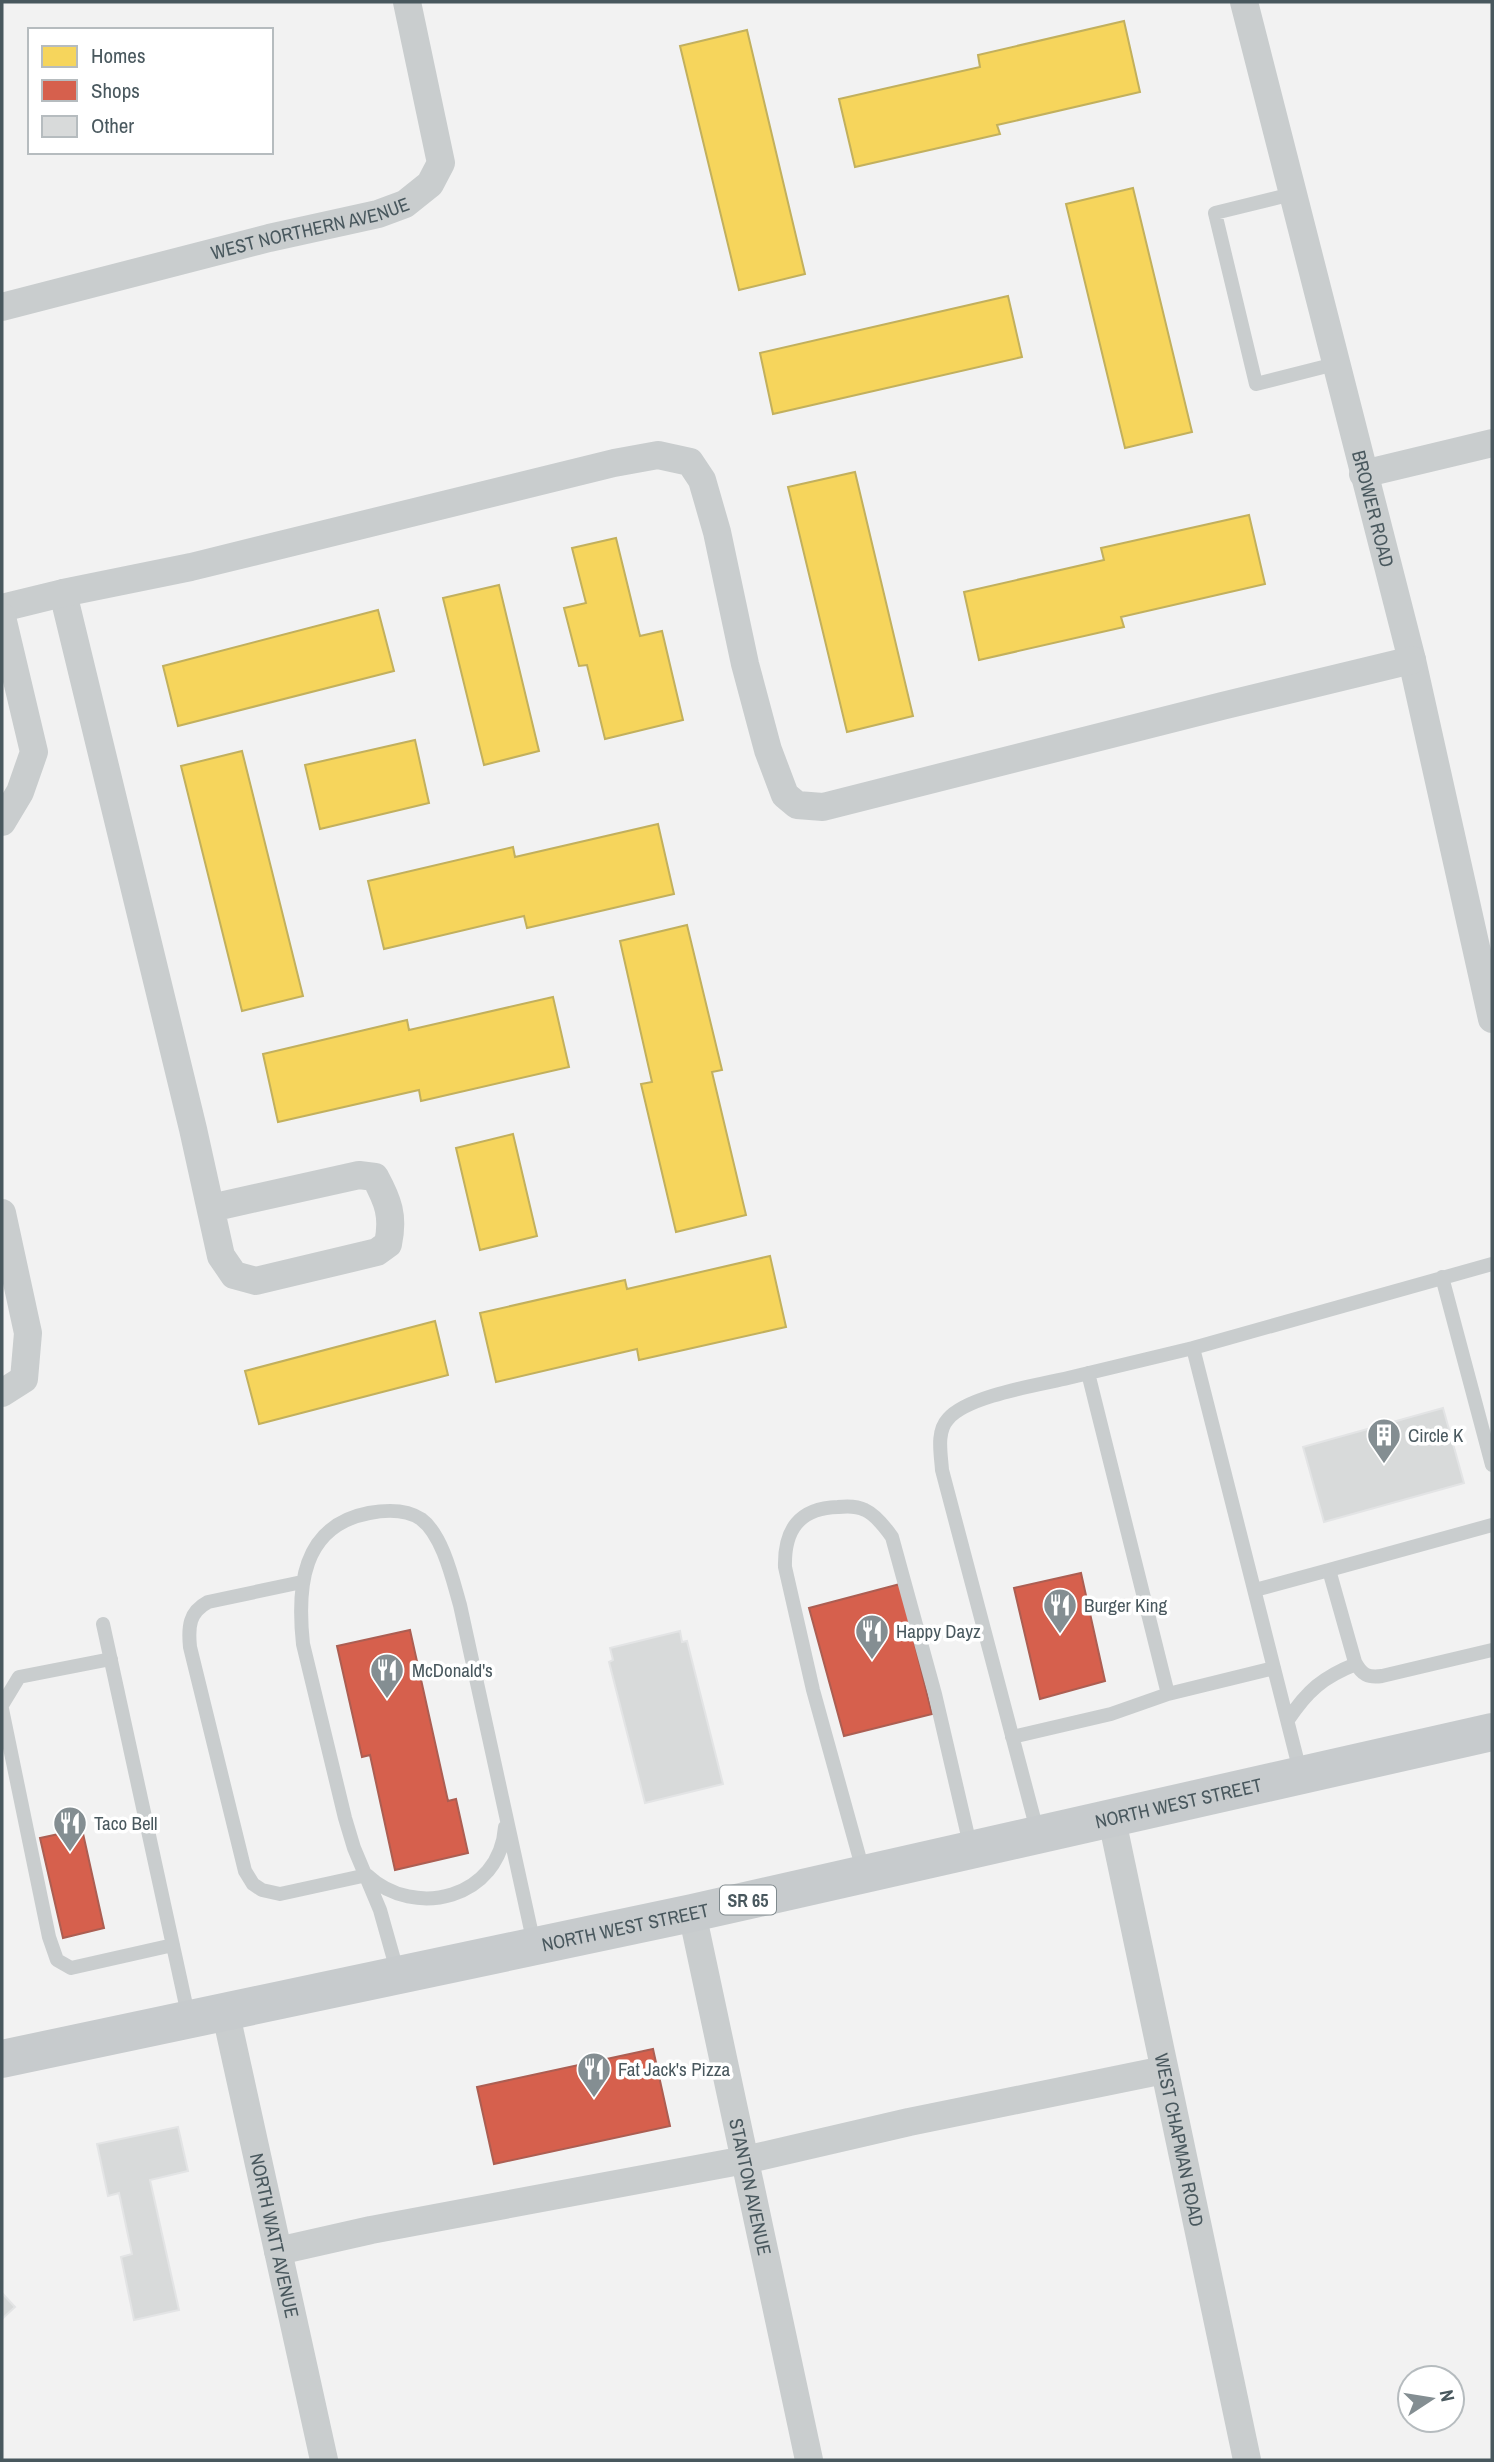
<svg xmlns="http://www.w3.org/2000/svg" width="1494" height="2462" viewBox="0 0 1494 2462" font-family="'Archivo Narrow',sans-serif">
  <rect width="100%" height="100%" fill="#f2f2f2"/>
  <path fill="#f6d55c" stroke="#c2b05d" stroke-width="2" d="M1124 21 1140 92 997 125 1000 134 855 167 839 99 980 67 978 55Z
    M747 30 805 274 739 290 680 46Z
    M1133 188 1192 432 1125 448 1066 204Z
    M1008 296 1022 357 773 414 760 353Z
    M855 472 913 716 847 732 788 487Z
    M1249 515 1265 584 1121 617 1124 627 979 660 964 592 1104 560 1101 548Z
    M616 538 640 636 662 631 683 720 605 739 587 665 579 666 564 608 586 603 572 548Z
    M499 585 539 751 484 765 443 598Z
    M378 610 394 671 178 726 163 666Z
    M415 740 429 803 320 829 305 765Z
    M242 751 303 996 242 1011 181 766Z
    M658 824 674 894 527 928 524 916 384 949 368 881 513 847 515 857Z
    M687 925 722 1070 712 1072 746 1215 676 1232 641 1084 652 1082 620 941Z
    M553 997 569 1067 421 1101 419 1090 278 1122 263 1054 407 1020 409 1030Z
    M513 1134 537 1236 480 1250 456 1148Z
    M770 1256 786 1327 639 1360 637 1349 496 1382 480 1313 625 1280 627 1289Z
    M435 1321 448 1375 259 1424 245 1371Z"/>
  <path fill="#d6604d" stroke="#ac5e52" stroke-width="2" d="M1081 1573 1105 1681 1040 1699 1014 1588Z
    M900 1584 932 1714 844 1736 809 1608Z
    M410 1630 448 1801 456 1799 468 1853 395 1870 370 1755 362 1757 337 1646Z
    M82 1829 104 1928 63 1938 40 1838Z
    M653 2049 670 2126 494 2164 477 2087Z"/>
  <path fill="#d8dada" stroke="#e3e4e5" stroke-width="2" d="M1443 1408 1464 1483 1324 1522 1303 1447Z
    M680 1631 682 1642 687 1641 723 1784 645 1803 609 1662 613 1660 610 1648Z
    M178 2127 188 2171 150 2180 179 2310 134 2320 121 2257 132 2254 119 2193 108 2196 97 2144Z
    M2 2293 15 2307 2 2319Z"/>
  <g fill="none" stroke-linecap="round" stroke-linejoin="round">
    <path stroke="#c9cdce" stroke-width="14" d="M1292 194 1215 213 1256 384 1335 364
      M1442 1277 1492 1465
      M1088 1373 1168 1694 1274 1668
      M1329 1570 1492 1525
      M302 1582 208 1602C189 1612 188 1627 190 1647L245 1871 253 1884 262 1890 280 1894 367 1875C415 1920 500 1898 505 1827
      M1255 1590 1329 1570 1355 1662C1362 1675 1368 1678 1382 1676L1492 1650
      M103 1624 189 2019
      M2 1705 19 1677 111 1659
      M2 1709 49 1937 57 1960 71 1968 173 1945
      M1288 1720C1307 1691 1323 1677 1356 1664
      M1012 1737 1111 1714 1168 1694
      M1301 1775 1193 1348 1492 1264
      M1038 1834 942 1470C941 1454 936 1432 948 1419 967 1396 1038 1385 1068 1378 1110 1368 1152 1358 1193 1348
      M864 1874 813 1690 785 1567C784 1530 799 1508 838 1507 846 1506 857 1506 865 1510 876 1515 885 1527 892 1537L935 1694 971 1849
      M398 1974 380 1910 354 1848 345 1818 303 1644C297 1588 301 1526 369 1513 385 1510 406 1509 421 1519 443 1535 453 1581 460 1605L534 1944"/>
    <g stroke="#c9cdce" stroke-width="28">
      <path id="s1" d="M1244 2 1412 660 1492 1019"/>
      <path id="s2" d="M2 307 269 238 378 214 405 204 430 184 441 163 407 2"/>
      <path d="M1363 474 1492 443"/>
      <path d="M63 593 193 1129 221 1256 234 1275 256 1281 377 1252 388 1244C394 1216 388 1201 375 1177L359 1175 211 1208"/>
      <path d="M2 608 63 593 191 567 614 463 658 455 690 462 702 480 717 532 745 664 768 750 785 795 797 805 823 807 1222 706 1412 660"/>
      <path d="M2 617 34 752 20 792 2 822"/>
      <path d="M2 1213 28 1333 24 1379 2 1393"/>
      <path id="s3" d="M1112 1820 1247 2460"/>
      <path id="s4" d="M692 1913 809 2460"/>
      <path id="s5" d="M225 2010 324 2460"/>
      <path d="M278 2251 371 2230 745 2160 909 2122 1164 2070"/>
    </g>
    <path stroke="#c7cbcd" stroke-width="38" id="s6" d="M2 2059 692 1913 1492 1732"/>
  </g>
  <defs>
    <g id="building-pin" transform="scale(1.75)"><path d="M0 17L-7.5 6A9.5 9.5 0 1 1 7.5 6Z" fill="#848e92" stroke="#fff"/><path d="M-4-6H4V6H1V3H-1V6H-4ZM-2.5-4.3h1.7v1.8h-1.7ZM.8-4.3h1.7v1.8H.8ZM-2.5-1h1.7V.8h-1.7ZM.8-1h1.7V.8H.8Z" fill="#fff"/></g>
    <g id="restaurant-pin" transform="scale(1.75)"><path d="M0 17L-7.5 6A9.5 9.5 0 1 1 7.5 6Z" fill="#848e92" stroke="#fff"/><path d="M-5-6h1v4h1v-4h1v4h1v-4h1v5L-1.5 .5V6h-2V.5L-5-1ZM5-6V6H3V1.5H1.5Q1.5-4 5-6Z" fill="#fff"/></g>
  </defs>
  <g fill-rule="evenodd">
    <use href="#building-pin" x="1384" y="1435"/>
    <use href="#restaurant-pin" x="1060" y="1605"/>
    <use href="#restaurant-pin" x="872" y="1631"/>
    <use href="#restaurant-pin" x="387" y="1670"/>
    <use href="#restaurant-pin" x="70" y="1823"/>
    <use href="#restaurant-pin" x="594" y="2069"/>
  </g>
  <g text-anchor="middle" dominant-baseline="central" stroke-width="7" stroke-linejoin="round" paint-order="stroke">
    <rect fill="#fff" stroke="#808a8e" stroke-width="2" x="720" y="1885.5" width="56" height="29" rx="5"/>
    <g font-size="18" font-weight="bold" fill="#49585e">
      <text x="748" y="1900">SR 65</text>
    </g>
    <g font-size="19" fill="#49585e" stroke="#fff">
      <text stroke="none"><textPath href="#s2" startOffset="318">WEST NORTHERN AVENUE</textPath></text>
      <text stroke="none"><textPath href="#s1" startOffset="523">BROWER ROAD</textPath></text>
      <text stroke="none"><textPath href="#s6" startOffset="1204">NORTH WEST STREET</textPath></text>
      <text stroke="none"><textPath href="#s6" startOffset="637">NORTH WEST STREET</textPath></text>
      <text stroke="none"><textPath href="#s3" startOffset="327">WEST CHAPMAN ROAD</textPath></text>
      <text stroke="none"><textPath href="#s4" startOffset="280">STANTON AVENUE</textPath></text>
      <text stroke="none"><textPath href="#s5" startOffset="231">NORTH WATT AVENUE</textPath></text>
    </g>
    <g font-size="19" fill="#49585e" stroke="#fff" text-anchor="start">
      <text x="1408" y="1435">Circle K</text>
      <text x="1084" y="1605">Burger King</text>
      <text x="896" y="1631">Happy Dayz</text>
      <text x="412" y="1670">McDonald's</text>
      <text x="94" y="1823">Taco Bell</text>
      <text x="618" y="2069">Fat Jack's Pizza</text>
    </g>
  </g>
  <rect width="1494" height="2462" fill="none" stroke="#49585e" stroke-width="7"/>
  <rect x="28" y="28" width="245" height="126" fill="#ffffff" stroke="#b6bcbf" stroke-width="2"/>
  <rect x="42" y="46" width="35" height="21" fill="#f6d55c" stroke="#b6bcbf" stroke-width="2"/>
  <text x="91" y="63" font-size="21" fill="#49585e">Homes</text>
  <rect x="42" y="80" width="35" height="21" fill="#d6604d" stroke="#b6bcbf" stroke-width="2"/>
  <text x="91" y="98" font-size="21" fill="#49585e">Shops</text>
  <rect x="42" y="116" width="35" height="21" fill="#d8dada" stroke="#b6bcbf" stroke-width="2"/>
  <text x="91" y="133" font-size="21" fill="#49585e">Other</text>
  <g transform="translate(1431 2399) rotate(78)"><circle r="33" fill="#ffffff" stroke="#b6bcbf" stroke-width="2"/>
  <path d="M0-5L12 26L0 18L-12 26Z" fill="#848e92"/>
  <text y="-10" font-size="19" font-weight="bold" text-anchor="middle" fill="#49585e">N</text>
  </g>
</svg>
